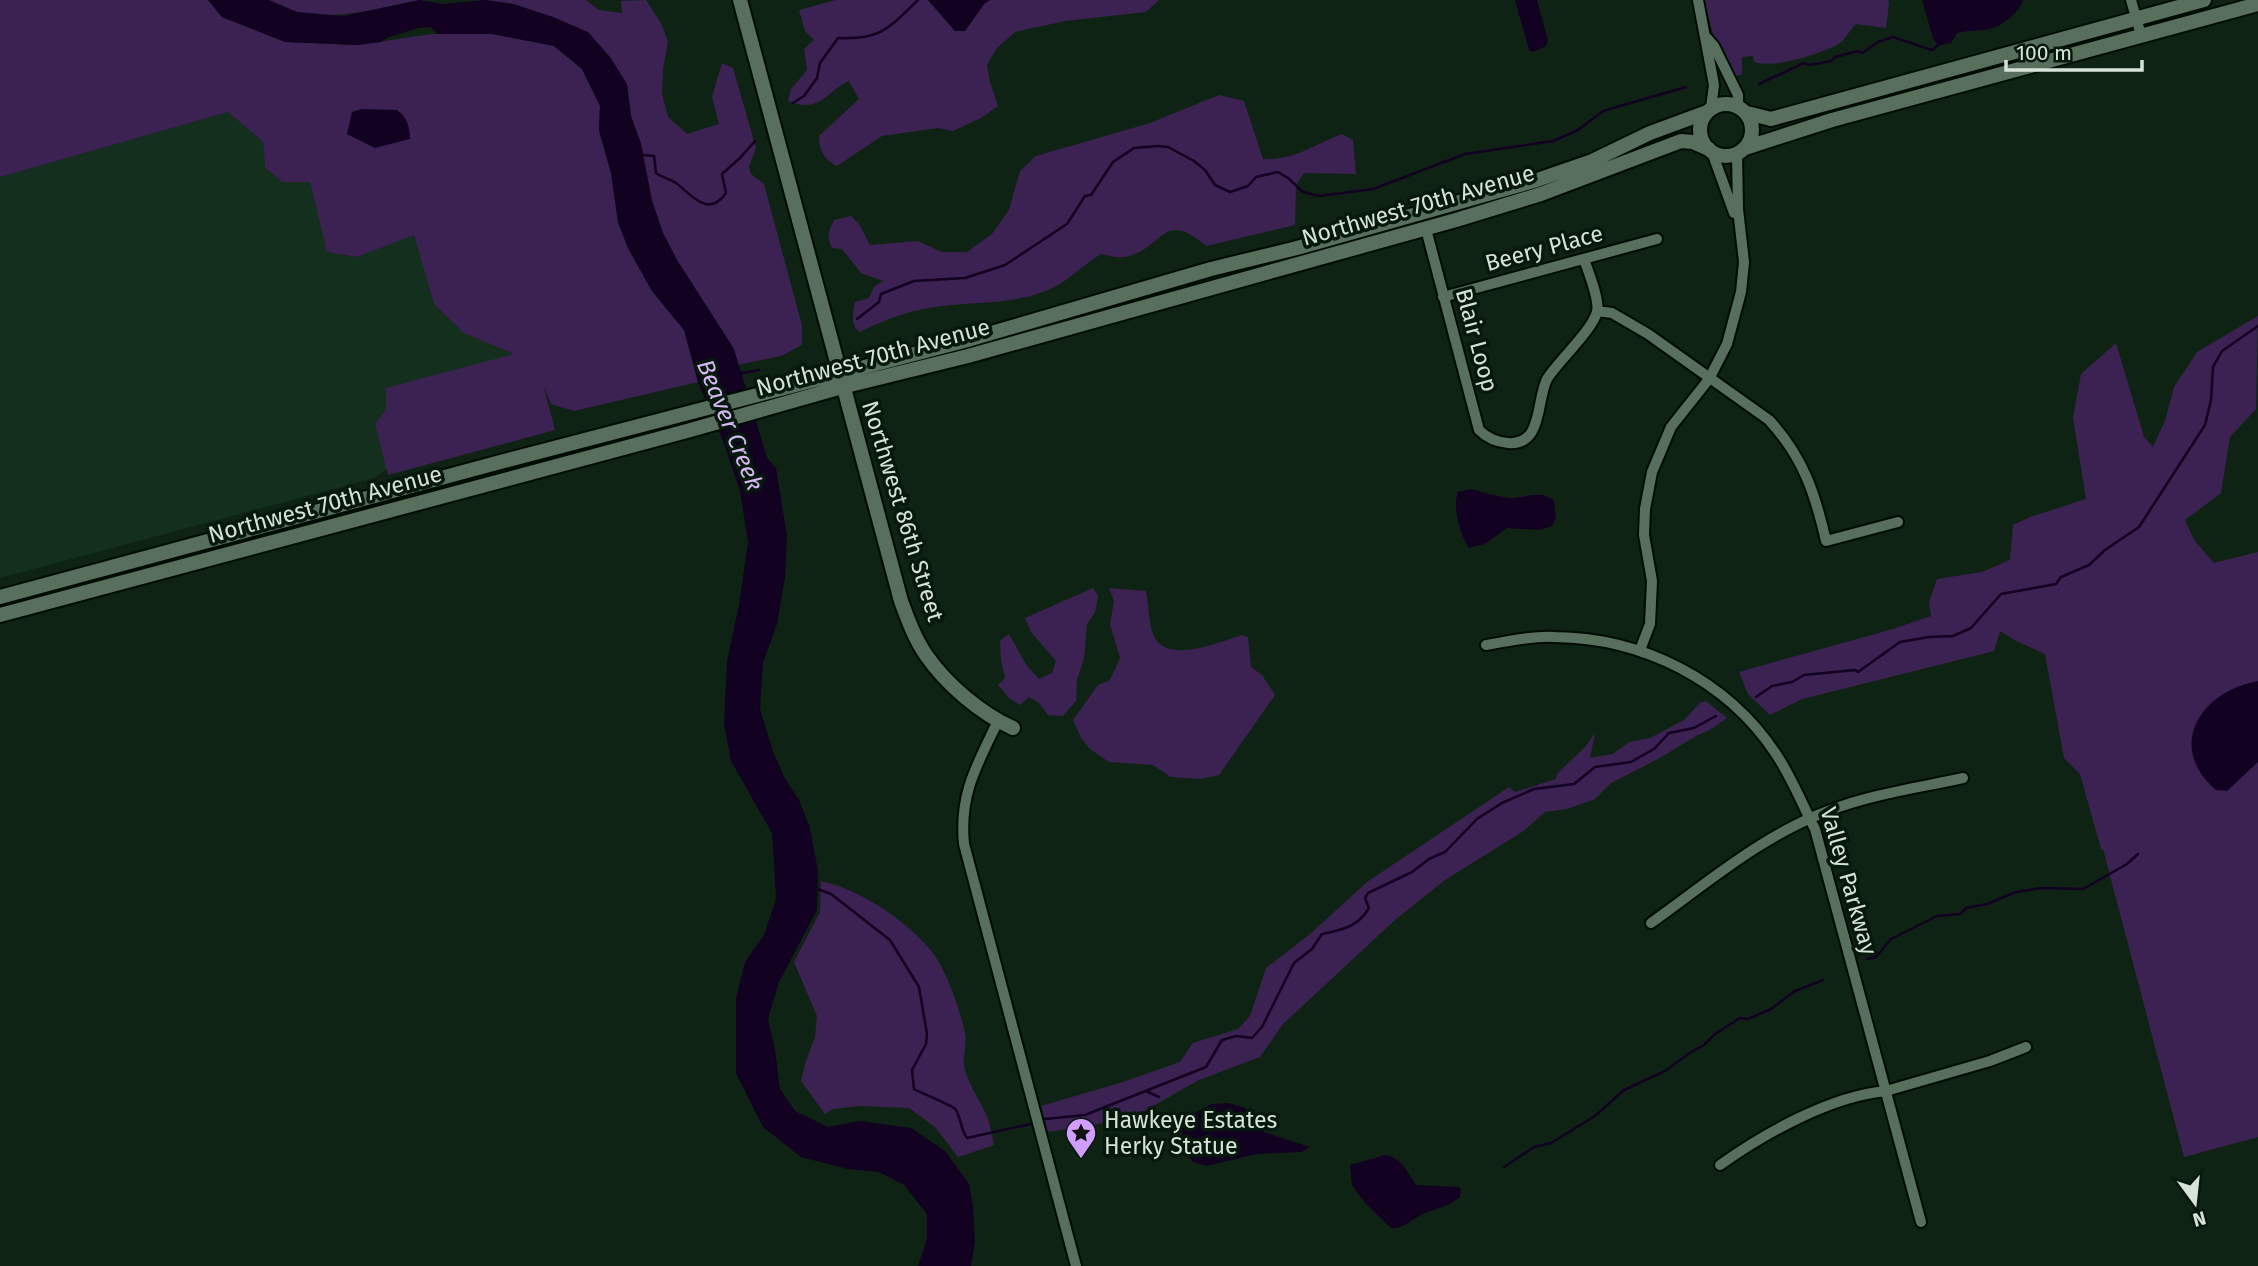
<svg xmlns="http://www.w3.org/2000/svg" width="2258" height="1266" viewBox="0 0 2258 1266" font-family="'Fira Sans',sans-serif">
  <rect width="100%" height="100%" fill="#0f2315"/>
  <path fill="#142f1e" d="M228 112 263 142 265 167 282 182H310L328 252 357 257 414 234 434 304 464 333 516 355 386 409 375 424 387 469 374 478 0 578V177Z"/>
  <path fill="#3c2252" d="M0 0H208L222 17 286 42 357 45 432 34H492L554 46 582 69 600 106 599 131 611 173 618 222 628 248 652 291 684 330 698 382 574 411 551 404 543 384 555 430 388 475 375 424 386 409V388L514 354 464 333 434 304 414 235 357 257 327 252 310 182H282L265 167 263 142 228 112 0 177Z
    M269 0H420C371 9 315 29 269 0Z
    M485 0H586L599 10 622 13 621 1 646 0 661 23 668 42 663 69 662 94 668 117 687 134 719 124 712 97 722 63 733 68 756 148 749 167 751 174 764 184 802 326V345L781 356 737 365 734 349 677 260 663 233 652 201 641 144 631 116 627 84 553 17 513 4Z
    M836 0H928L955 31 970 24 984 4 990 0H1159L1146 12 1065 21 1015 32 996 49 987 65 990 82 998 106 981 118 953 131 938 128 882 136 837 166C824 160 819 150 819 136L859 99 849 81C826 91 821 114 788 101L791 89 807 70 804 49 814 40 805 31 799 10Z
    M1704 0H1888L1889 4 1886 28 1856 24C1850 30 1844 41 1837 45 1819 54 1773 69 1754 62L1753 56 1742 57V74L1734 77 1715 41Z
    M1219 95 1244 101 1263 159C1294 161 1315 144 1342 134L1353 140 1356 174 1304 173 1296 185 1295 225 1206 246C1163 209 1164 247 1129 256 1119 259 1110 256 1101 254 1081 266 1066 284 1043 292 1011 304 975 302 942 306 914 309 885 319 860 332 850 326 853 312 855 302L869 298 874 287 883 281 861 273 842 249 832 248C826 236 829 231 834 220L851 216 859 224 870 245 918 241 942 252H967L992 234 1009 210 1020 171 1036 156 1150 123Z
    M2258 316 2256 409 2230 437 2221 493 2185 520 2194 540 2214 563 2258 552V1137L2184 1157 2103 849H2101L2080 774 2064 758 2045 654 2016 641 2000 631 1994 651 1802 699 1770 715 1748 694 1739 672 1893 629 1931 616 1929 602 1937 579 1982 572 2010 560 2013 525 2030 517 2086 499 2073 418 2081 374 2116 343 2144 437 2153 447 2165 421 2174 387 2197 352Z
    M1093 588 1098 596 1095 612 1087 624 1084 658 1077 680 1076 701 1063 716 1048 715 1039 703 1029 697 1020 705 1009 698 998 685 1005 678 1001 661 1000 641 1009 634 1027 666 1039 679 1052 673 1056 661 1031 632 1025 618Z
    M1109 588 1146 591C1149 605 1148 621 1153 634 1165 666 1219 642 1242 635L1248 637 1251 667 1262 675 1275 695 1219 775 1201 779 1171 777 1153 765 1109 762 1090 749 1081 738 1073 720 1098 685 1110 680 1120 658 1110 624 1114 601Z
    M1706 701 1727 718 1708 731 1698 735 1658 759 1611 783 1595 799 1567 809 1545 812 1522 832 1445 880 1395 920 1283 1024 1260 1057 1199 1080 1144 1111 1099 1124 1048 1132 1041 1106 1123 1082 1180 1062 1193 1043 1238 1029 1250 1016 1266 968 1310 934 1367 882 1509 787 1515 792 1556 779 1557 774 1585 747 1595 733 1590 758 1613 754 1629 742 1650 738 1684 720 1700 703Z
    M821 881C863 891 906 920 933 953 947 972 960 1010 965 1033 968 1045 961 1057 965 1070 969 1085 979 1099 986 1114 990 1123 992 1135 994 1145L958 1157 935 1127 909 1108 860 1106 833 1109 825 1114 801 1081 806 1061 815 1037 817 1016 794 962 820 912Z"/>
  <path fill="#130122" d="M208 0H269L297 12 343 16 420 0 442 4 485 0 513 4 553 17 588 32 610 57 627 84 631 116 641 144 652 201 663 233 677 260 734 349 767 458 776 468 787 536 785 577 777 624 763 663 760 709 773 751 784 777 799 800 810 828 818 871 817 910 779 982 768 1019 775 1050 780 1089 795 1111 828 1127 859 1121 911 1128 945 1151 969 1184 973 1207 975 1242 971 1266H918L927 1238V1214L904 1185 879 1172 848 1169 801 1157 763 1127 736 1073V998L745 962 764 935 776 899 772 833 731 761 724 724 727 661 739 605 748 542 740 491 722 438 698 382 684 330 652 291 628 248 618 222 611 173 599 130 600 106 582 69 554 46 492 34H437L431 27 418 28 387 38 381 42 357 45 285 42 222 17Z
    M928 0H990L984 4 965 31H955Z
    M1515 0H1537L1548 40 1546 46 1533 52 1529 50Z
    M1922 0H2023C2019 12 2003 26 1990 29 1980 31 1969 30 1957 33L1951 43 1938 46 1933 38Z
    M362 109 397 110C407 117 410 127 410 139L375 148 347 134 352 112Z
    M1471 489C1483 492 1498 497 1511 498 1526 498 1541 489 1554 501L1556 518 1552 526 1539 530 1507 528 1485 544 1469 548C1460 535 1452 507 1458 492Z
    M2258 681V762L2227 791 2216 790C2165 746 2201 691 2258 681Z
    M1228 1103 1245 1108 1264 1132 1310 1147 1302 1152 1256 1154 1206 1166 1193 1162C1183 1149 1179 1136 1184 1119L1211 1104Z
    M1385 1155C1403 1158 1407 1172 1416 1185L1458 1187 1461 1189 1460 1197C1449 1207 1436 1208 1423 1214 1411 1219 1405 1229 1391 1228L1365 1203 1352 1185 1350 1165Z"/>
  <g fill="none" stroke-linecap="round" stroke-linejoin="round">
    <path stroke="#130122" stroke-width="2.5" d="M1759 84 1804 63 1809 65 1831 61 1835 57 1858 51 1862 53 1878 42 1893 37 1932 50 1938 45
      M793 103 804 96 817 78 820 63 838 38C881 40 889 28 918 0
      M643 155 654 156 656 173C663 178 670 179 676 183 691 194 708 219 726 193L722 174 740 158 755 141
      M857 319 879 302 881 294 914 281 965 278 1005 265 1067 224 1085 196 1091 195 1113 162 1134 148 1158 146 1168 147 1194 161 1205 170 1215 185 1230 192 1248 186 1256 177 1278 172 1288 178 1303 192 1319 196 1373 189 1465 154 1553 141 1578 130 1603 111 1686 87
      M738 371 743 373 759 370
      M1756 697 1772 686 1792 682 1804 675 1855 670 1858 672 1900 642 1929 637 1953 636 1971 628 2001 594 2056 584 2061 577 2089 565 2105 550 2139 527 2205 425 2211 400 2213 367 2222 351 2258 326
      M815 888 831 894 890 940 919 987 927 1034 926 1044 912 1070 914 1089C923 1094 954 1106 956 1110 961 1119 961 1130 967 1138L1031 1124
      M1867 959 1876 957 1891 939 1937 916 1960 914 1966 908 1987 904 2016 892 2042 888 2083 889 2127 864 2138 854
      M1146 1091 1159 1097
      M1045 1119 1085 1115 1206 1067 1222 1040 1236 1036 1252 1038 1262 1027 1294 963 1312 949 1322 934C1342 930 1358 927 1369 908L1365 898 1368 893 1412 872 1429 859 1445 852 1477 819 1502 803 1534 789 1574 784 1595 767 1631 762 1654 749 1669 733 1694 728 1716 716
      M1504 1167 1534 1147 1551 1143 1595 1116 1624 1090 1665 1071 1691 1052 1704 1045 1715 1034 1740 1018 1748 1019 1771 1009 1795 991 1823 980"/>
    <g stroke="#000c03" stroke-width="14">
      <path id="street" d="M1698 0 1714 85 1711 108
        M2131 0 2141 35
        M1707 38 1714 46 1738 95V106
        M1712 152 1734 213
        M1426 229 1479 430C1487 438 1496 442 1508 443 1543 446 1536 401 1547 379 1559 360 1591 332 1597 312 1600 300 1588 271 1584 259
        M1443 297 1657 239
        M1597 311 1612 313 1648 334 1769 420C1803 457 1815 493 1826 541L1898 522
        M1486 645C1508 641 1532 636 1555 637 1643 638 1727 680 1776 754 1792 778 1802 804 1815 829L1921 1222
        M1640 650 1650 624 1652 581 1644 535 1645 509 1652 472 1671 427 1709 379 1727 344 1741 292 1744 262 1738 209 1737 153
        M998 721C977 765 959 794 964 844L1076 1266
        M1651 923C1707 883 1763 835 1828 811 1871 794 1918 788 1963 778
        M1720 1165C1765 1133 1831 1096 1886 1091L1990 1061 2026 1047"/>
    </g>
    <g stroke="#000c03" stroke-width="18">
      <path id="secondary" d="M740 0 901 601C908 620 915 639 926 655 946 684 981 714 1013 728
        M1700 130a26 26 0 1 1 52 0a26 26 0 1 1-52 0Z
        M1747 113 1771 119 2204 0
        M1745 148 1832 120 2258 4
        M0 597 504 461 964 341 1211 269 1297 248 1537 180 1592 161 1650 133 1707 112
        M0 615 687 431 842 387 968 356 1456 220 1541 194 1681 141 1693 142 1709 149"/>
    </g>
    <use href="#street" stroke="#586f5e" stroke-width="10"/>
    <use href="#secondary" stroke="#586f5e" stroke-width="14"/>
  </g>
  <defs>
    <g id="sight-pin" transform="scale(1.575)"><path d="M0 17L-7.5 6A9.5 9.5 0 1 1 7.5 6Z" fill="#d19dfe" stroke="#06190c"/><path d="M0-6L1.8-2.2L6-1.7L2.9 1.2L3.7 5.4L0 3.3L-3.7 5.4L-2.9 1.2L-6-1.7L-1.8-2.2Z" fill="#111"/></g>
  </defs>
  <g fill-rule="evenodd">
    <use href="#sight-pin" x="1081" y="1133"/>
  </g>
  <g text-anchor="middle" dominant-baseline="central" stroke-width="7" stroke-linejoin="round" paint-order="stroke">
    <g font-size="23" fill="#d7e3d9" stroke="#06190c">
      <text transform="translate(1418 205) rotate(-16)">Northwest 70th Avenue</text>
      <text transform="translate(1544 248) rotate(-15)">Beery Place</text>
      <text transform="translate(1477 340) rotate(75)">Blair Loop</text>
      <text transform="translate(873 357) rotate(-15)">Northwest 70th Avenue</text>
      <text transform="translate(325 504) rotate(-15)">Northwest 70th Avenue</text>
      <text transform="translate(903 511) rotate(73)">Northwest 86th Street</text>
      <text transform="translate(1849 881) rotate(74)">Valley Parkway</text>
    </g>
    <g font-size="23" fill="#d7e3d9" stroke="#06190c" text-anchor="start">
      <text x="1104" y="1120">Hawkeye Estates<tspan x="1104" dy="26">Herky Statue</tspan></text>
    </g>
    <g font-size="24" font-style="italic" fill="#d7b7f5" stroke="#06190c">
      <text transform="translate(730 425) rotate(68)">Beaver Creek</text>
    </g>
  </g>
  <g transform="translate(2195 1203) rotate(165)" stroke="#06190c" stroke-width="5" paint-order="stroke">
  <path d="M0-5L12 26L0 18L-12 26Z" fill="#d7e3d9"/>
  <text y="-10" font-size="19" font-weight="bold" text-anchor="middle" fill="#d7e3d9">N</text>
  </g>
  <path d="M2006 60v10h136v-10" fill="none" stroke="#d7e3d9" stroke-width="3.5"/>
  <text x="2016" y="60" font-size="21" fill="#d7e3d9" stroke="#06190c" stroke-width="5" paint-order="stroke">100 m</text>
</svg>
